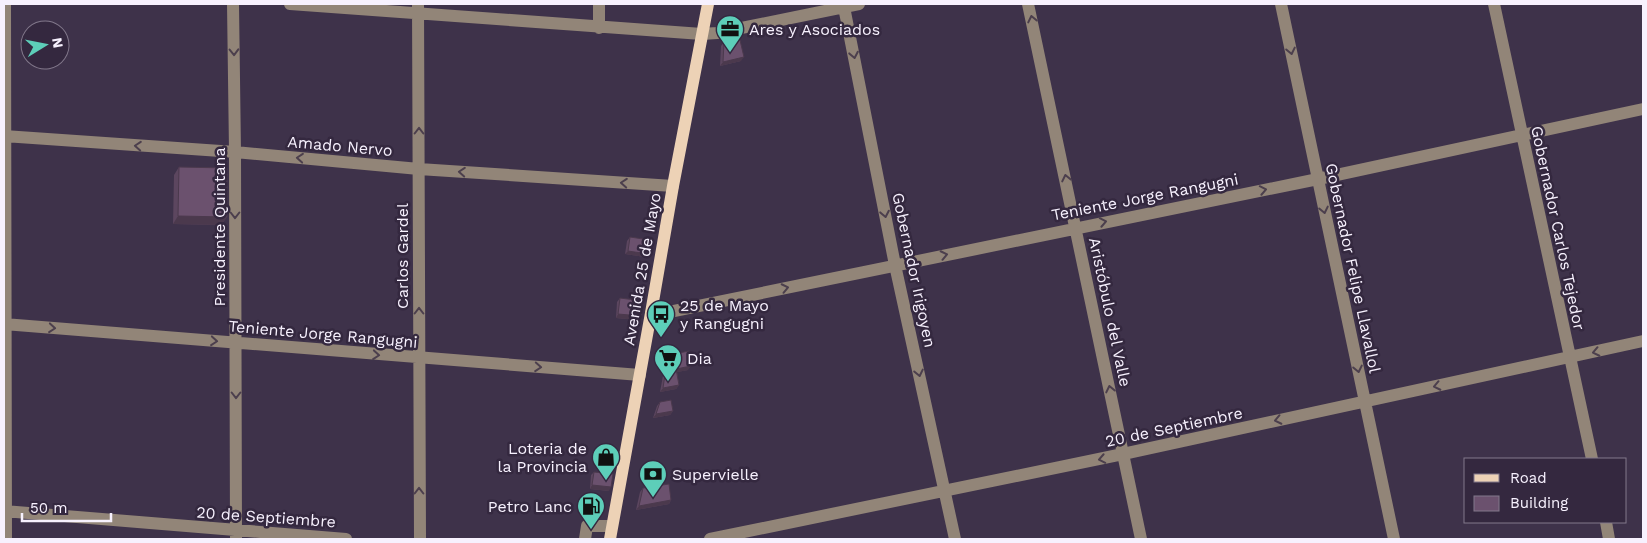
<svg xmlns="http://www.w3.org/2000/svg" width="1647" height="543" viewBox="0 0 1647 543" font-family="'Work Sans',sans-serif">
  <rect width="100%" height="100%" fill="#3e324a"/>
  <g fill="none" stroke-linecap="round" stroke-linejoin="round">
    <path stroke="#928578" stroke-width="12" d="M5 4 6 539
      M233 4 235 152 236 539
      M290 4 702 34 717 33 859 4
      M418 4 420 539
      M599 4V28
      M1028 4 1141 539
      M1281 4 1394 539
      M1494 4 1592 459
      M844 7 895 265 955 539
      M4 136 235 152 419 169 673 186
      M651 313 674 311 1318 179 1643 109
      M4 324 640 375
      M4 511 346 539
      M1606 522 1609 539
      M585 539 587 526H612
      M710 539 1123 454 1643 341"/>
    <path stroke="#edd2b6" stroke-width="12" d="M610 539 651 313 673 186 708 4"/>
  </g>
  <path fill="#5c465f" d="M724 42 741 61 720 66 721 46Z
    M179 167 227 217 221 225 173 224 174 175Z
    M630 237 648 254 645 257 625 254 627 241Z
    M620 298 641 316 638 320 616 318 617 302Z
    M668 355 688 370 677 372 679 385 676 389 660 392 666 359Z
    M660 402 673 411 670 415 653 418 657 406Z
    M594 472 609 491 590 489 591 475Z
    M643 488 671 500 669 504 636 510 640 492Z"/>
  <path fill="#4b394d" d="M744 57 741 61 720 66 723 62Z
    M178 216 227 217 221 225 173 224Z
    M628 251 648 254 645 257 625 254Z
    M618 314 641 316 638 320 616 318Z
    M691 366 688 370 673 373 676 369Z
    M679 385 676 389 660 392 663 388Z
    M673 411 670 415 653 418 656 414Z
    M592 485 611 487 609 491 590 489Z
    M671 500 669 504 636 510 639 506Z"/>
  <path fill="#6b516e" stroke="#4b394d" d="M739 36 744 57 723 62 724 42 729 39Z
    M179 167 227 168V217L178 216Z
    M630 237 650 240 648 254 628 251Z
    M620 298 643 301 641 316 618 314Z
    M689 351 691 366 676 369 679 385 663 388 668 355Z
    M671 400 673 411 656 414 660 402Z
    M594 472 613 474 611 487 592 485Z
    M669 484 671 500 639 506 643 488Z"/>
  <defs><path id="oneway-chevron" d="M-2-3.5L2.5 0L-2 3.5" fill="none" stroke-width="1.6" stroke-linecap="round" stroke-linejoin="round" transform="scale(1.25)"/></defs>
  <g stroke="#4c3f4d">
    <use href="#oneway-chevron" transform="translate(1032 19) rotate(-102)"/>
    <use href="#oneway-chevron" transform="translate(1291 51) rotate(78)"/>
    <use href="#oneway-chevron" transform="translate(234 52) rotate(89)"/>
    <use href="#oneway-chevron" transform="translate(854 55) rotate(79)"/>
    <use href="#oneway-chevron" transform="translate(419 131) rotate(-90)"/>
    <use href="#oneway-chevron" transform="translate(138 146) rotate(-176)"/>
    <use href="#oneway-chevron" transform="translate(300 158) rotate(-175)"/>
    <use href="#oneway-chevron" transform="translate(462 172) rotate(-176)"/>
    <use href="#oneway-chevron" transform="translate(1066 178) rotate(-102)"/>
    <use href="#oneway-chevron" transform="translate(624 183) rotate(-176)"/>
    <use href="#oneway-chevron" transform="translate(1263 190) rotate(-11)"/>
    <use href="#oneway-chevron" transform="translate(1324 210) rotate(78)"/>
    <use href="#oneway-chevron" transform="translate(885 214) rotate(79)"/>
    <use href="#oneway-chevron" transform="translate(235 215) rotate(90)"/>
    <use href="#oneway-chevron" transform="translate(1103 222) rotate(-11)"/>
    <use href="#oneway-chevron" transform="translate(944 255) rotate(-12)"/>
    <use href="#oneway-chevron" transform="translate(785 288) rotate(-12)"/>
    <use href="#oneway-chevron" transform="translate(419 311) rotate(-90)"/>
    <use href="#oneway-chevron" transform="translate(52 328) rotate(5)"/>
    <use href="#oneway-chevron" transform="translate(214 341) rotate(5)"/>
    <use href="#oneway-chevron" transform="translate(1596 352) rotate(168)"/>
    <use href="#oneway-chevron" transform="translate(376 355) rotate(5)"/>
    <use href="#oneway-chevron" transform="translate(538 367) rotate(4)"/>
    <use href="#oneway-chevron" transform="translate(1358 369) rotate(78)"/>
    <use href="#oneway-chevron" transform="translate(919 373) rotate(78)"/>
    <use href="#oneway-chevron" transform="translate(1437 386) rotate(168)"/>
    <use href="#oneway-chevron" transform="translate(1110 389) rotate(-102)"/>
    <use href="#oneway-chevron" transform="translate(236 395) rotate(90)"/>
    <use href="#oneway-chevron" transform="translate(1278 420) rotate(168)"/>
    <use href="#oneway-chevron" transform="translate(1102 459) rotate(169)"/>
    <use href="#oneway-chevron" transform="translate(419 491) rotate(-90)"/>
  </g>
  <defs>
    <g id="office-pin" transform="scale(1.4375)"><path d="M0 17L-7.5 6A9.5 9.5 0 1 1 7.5 6Z" fill="#5dceb9" stroke="#34283f"/><path d="M-6-3h4V-5.5h4V-3h4V5H-6ZM-1-4.5V-3h2v-1.5ZM-6 0V1H6V0Z" fill="#111"/></g>
    <g id="bus-pin" transform="scale(1.4375)"><path d="M0 17L-7.5 6A9.5 9.5 0 1 1 7.5 6Z" fill="#5dceb9" stroke="#34283f"/><path d="M-5-6H5V4H4V6H2V4H-2V6H-4V4H-5ZM-3.5-4V0h7V-4ZM-3.5 1.2v1.5H-2V1.2ZM2 1.2v1.5H3.5V1.2Z" fill="#111"/></g>
    <g id="supermarket-pin" transform="scale(1.4375)"><path d="M0 17L-7.5 6A9.5 9.5 0 1 1 7.5 6Z" fill="#5dceb9" stroke="#34283f"/><path d="M-6-5.5h2.5l.6 2H6L4.5 2H-2.5L-4.4-4H-6ZM-1.5 3.2a1.3 1.3 0 1 0 .1 0ZM3 3.2a1.3 1.3 0 1 0 .1 0Z" fill="#111"/></g>
    <g id="shop-pin" transform="scale(1.4375)"><path d="M0 17L-7.5 6A9.5 9.5 0 1 1 7.5 6Z" fill="#5dceb9" stroke="#34283f"/><path d="M-5-2.5h2.3a2.7 3.5 0 0 1 5.4 0H5L5.5 6h-11ZM-1.5-2.5h3a1.5 2.3 0 0 0-3 0Z" fill="#111"/></g>
    <g id="bank-pin" transform="scale(1.4375)"><path d="M0 17L-7.5 6A9.5 9.5 0 1 1 7.5 6Z" fill="#5dceb9" stroke="#34283f"/><path d="M-6-4H6V4H-6ZM0-2.3a2.3 2.3 0 1 0 0 4.6a2.3 2.3 0 1 0 0-4.6Z" fill="#111"/></g>
    <g id="fuel-pin" transform="scale(1.4375)"><path d="M0 17L-7.5 6A9.5 9.5 0 1 1 7.5 6Z" fill="#5dceb9" stroke="#34283f"/><path d="M-5.5-6h7V0h2V4h1.3V-2.5L3-4.5l.8-.8L6-3V5H2.5V1h-1V6h-7ZM-4.2-4.7v3.2H.2V-4.7Z" fill="#111"/></g>
  </defs>
  <g fill-rule="evenodd">
    <use href="#office-pin" x="730" y="29"/>
    <use href="#bus-pin" x="661" y="314"/>
    <use href="#supermarket-pin" x="668" y="358"/>
    <use href="#shop-pin" x="606" y="457"/>
    <use href="#bank-pin" x="653" y="474"/>
    <use href="#fuel-pin" x="591" y="506"/>
  </g>
  <g text-anchor="middle" dominant-baseline="central" stroke-width="5" stroke-linejoin="round" paint-order="stroke">
    <g font-size="16" fill="#f7f1fe" stroke="#34283f" text-anchor="start">
      <text x="749" y="29">Ares y Asociados</text>
      <text x="680" y="305">25 de Mayo<tspan x="680" dy="18">y Rangugni</tspan></text>
      <text x="687" y="358">Dia</text>
      <text x="587" y="448" text-anchor="end">Loteria de<tspan x="587" dy="18">la Provincia</tspan></text>
      <text x="672" y="474">Supervielle</text>
      <text x="572" y="506" text-anchor="end">Petro Lanc</text>
    </g>
    <g font-size="16" fill="#f7f1fe" stroke="#34283f">
      <text transform="translate(340 146) rotate(5)">Amado Nervo</text>
      <text transform="translate(1145 197) rotate(-11)">Teniente Jorge Rangugni</text>
      <text transform="translate(219 227) rotate(-90)">Presidente Quintana</text>
      <text transform="translate(1558 228) rotate(78)">Gobernador Carlos Tejedor</text>
      <text transform="translate(402 256) rotate(-90)">Carlos Gardel</text>
      <text transform="translate(1353 268) rotate(78)">Gobernador Felipe Llavallol</text>
      <text transform="translate(642 269) rotate(-80)">Avenida 25 de Mayo</text>
      <text transform="translate(914 270) rotate(78)">Gobernador Irigoyen</text>
      <text transform="translate(1110 312) rotate(78)">Aristóbulo del Valle</text>
      <text transform="translate(323 334) rotate(5)">Teniente Jorge Rangugni</text>
      <text transform="translate(1174 427) rotate(-12)">20 de Septiembre</text>
      <text transform="translate(266 517) rotate(4)">20 de Septiembre</text>
    </g>
  </g>
  <rect width="1647" height="543" fill="none" stroke="#f7f1fe" stroke-width="10"/>
  <rect x="1464" y="458" width="162" height="65" fill="#34283f" stroke="#82788b"/>
  <rect x="1474" y="474" width="25" height="8" fill="#edd2b6" stroke="#82788b"/>
  <text x="1510" y="483" font-size="15" fill="#f7f1fe">Road</text>
  <rect x="1474" y="496" width="25" height="15" fill="#6b516e" stroke="#82788b"/>
  <text x="1510" y="508" font-size="15" fill="#f7f1fe">Building</text>
  <g transform="translate(45 45) rotate(80)"><circle r="24" fill="#34283f" stroke="#82788b"/>
  <path d="M0-4L9 19L0 12L-9 19Z" fill="#5dceb9"/>
  <text y="-8" font-size="14" font-weight="bold" text-anchor="middle" fill="#f7f1fe">N</text>
  </g>
  <path d="M22 513v8h89v-8" fill="none" stroke="#f7f1fe" stroke-width="2.5"/>
  <text x="30" y="513" font-size="15" fill="#f7f1fe" stroke="#34283f" stroke-width="4" paint-order="stroke">50 m</text>
</svg>
